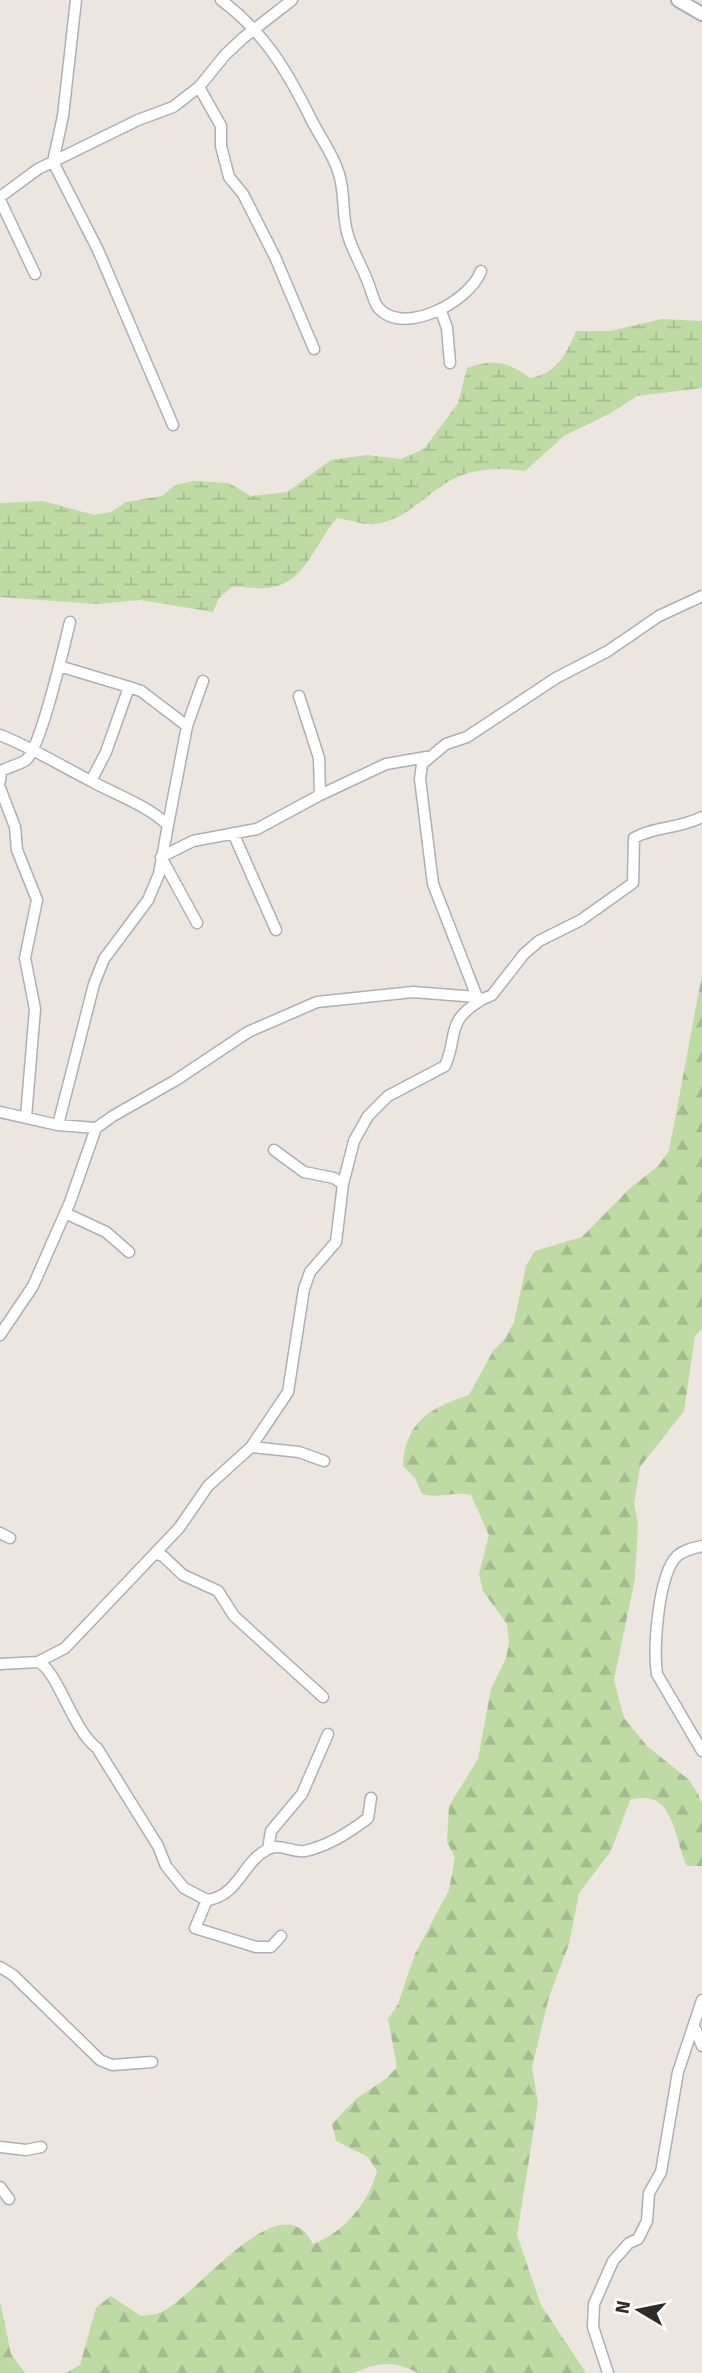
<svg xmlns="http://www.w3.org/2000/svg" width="702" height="2373" viewBox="0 0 702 2373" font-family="Signika,sans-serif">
  <defs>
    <pattern id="forest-firs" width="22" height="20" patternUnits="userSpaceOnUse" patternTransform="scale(1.75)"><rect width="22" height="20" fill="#bedba4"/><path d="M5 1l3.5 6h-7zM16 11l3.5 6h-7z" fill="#a3bc8d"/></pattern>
    <pattern id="wetland-marsh" width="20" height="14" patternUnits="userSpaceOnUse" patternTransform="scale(1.75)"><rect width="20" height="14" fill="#bedba4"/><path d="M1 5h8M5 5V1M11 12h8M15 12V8" fill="none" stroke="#a3bc8d"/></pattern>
  </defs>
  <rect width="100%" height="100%" fill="#ece5e0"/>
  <path fill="url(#forest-firs)" d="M702 975V1329L695 1336 684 1411 640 1467 634 1503 638 1524 635 1578 614 1680 624 1718 647 1746 689 1780 698 1794 702 1804V1866H687C673 1836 675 1788 630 1800L611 1851 579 1893 569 1944 549 1997 532 2067 538 2103 517 2235 541 2305 586 2373H418C394 2360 378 2362 354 2373H66L80 2365 96 2308 111 2296 141 2316C146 2315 152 2315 157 2314 192 2302 264 2199 304 2231 307 2234 311 2240 313 2244 344 2233 369 2202 377 2171L368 2157 336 2141 332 2124 357 2098 386 2079 397 2067 388 2019 398 2004 415 1954 449 1890 455 1857 447 1842 449 1806 478 1759 491 1689 506 1658 509 1642 507 1624 483 1591 479 1574 489 1535 471 1495C453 1491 440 1499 422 1494L415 1478 403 1466C405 1422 430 1408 469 1395L493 1351 505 1339 514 1322 526 1266 535 1251 582 1237 629 1189 658 1166 669 1151Z
    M0 2301 11 2354 25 2373H0Z"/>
  <path fill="url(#wetland-marsh)" d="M661 319 702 321V388L637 396 611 413 564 436 525 471C499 467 469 468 446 483 422 498 405 520 375 524 364 525 349 520 337 518 315 542 305 587 265 588 254 589 244 586 232 587L219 598 213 612 141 600 96 604 0 597V503L43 501 94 515 111 512 126 502 162 496 175 485 194 481 229 483 251 496 287 492 331 460 367 455 401 459 424 449 458 403 467 368C493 359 508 361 530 378 557 373 566 355 576 331H611Z"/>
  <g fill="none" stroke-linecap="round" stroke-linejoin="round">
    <g stroke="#acb0b6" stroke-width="13">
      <path id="minor" d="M76 0 63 116 53 162 98 250 173 425
        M221 0C264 32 286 69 310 117 319 136 333 153 339 174 345 193 342 213 347 232 352 252 365 270 371 291 373 296 374 301 377 306 400 338 469 303 481 271
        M199 87 221 126V146L229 177 243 194 275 257 314 349
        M0 197 38 169 138 120 173 107 199 87 225 55 243 38 292 0
        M0 200 35 274
        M441 311 447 328 450 363
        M59 666 129 687
        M299 696 319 758 320 795
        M0 735C33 748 61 766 93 782 119 796 146 805 168 825L159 874 148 900 104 959 94 984 58 1125
        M0 781 1 771C8 767 21 764 26 760 41 747 64 646 70 622
        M91 781 106 752 129 687 141 691 187 726
        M0 788 15 827 17 850 37 900 25 958 35 1009 26 1117
        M168 825 187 726 203 681
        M233 833 276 930
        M197 923 161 857 193 841 257 829 320 795 386 764 427 757
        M483 999 492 995 524 954 539 941 581 920 633 883 634 838C655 826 680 829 702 817
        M0 1112 58 1125 96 1128
        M274 1150 304 1172 334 1178 343 1184
        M65 1213 106 1232 129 1252
        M0 1335 33 1286 70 1202 96 1128 113 1116 176 1080 248 1032 317 1002 413 992 477 997
        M251 1447 299 1452 324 1461
        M0 1533 10 1538
        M702 1546C693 1548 684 1550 677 1556 658 1575 653 1649 657 1674L702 1751
        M156 1554 163 1556 183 1575 218 1591 234 1616 323 1697
        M38 1662C57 1669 73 1731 97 1748L158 1846 166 1866 184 1888 207 1900C239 1896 242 1862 268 1849 281 1843 293 1853 305 1851 328 1846 350 1832 368 1818L371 1798
        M0 1664 38 1662 65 1648 179 1528 208 1486 251 1447 288 1392 304 1289 310 1272 336 1242 343 1184 354 1141 368 1116 388 1096 445 1066C459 1034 444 1022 483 999L477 997 433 884 420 779 422 764 446 744 467 737 556 678 608 651 659 616 702 596
        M268 1849 271 1831 302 1794 328 1734
        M207 1900 195 1928 256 1947H271L281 1936
        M0 1967 13 1975 100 2060 112 2065 152 2062
        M695 2028 702 2046
        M0 2147 26 2150 41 2147
        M0 2187 9 2199
        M608 2373 593 2327 594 2304 613 2261 629 2243 638 2239 647 2221 649 2193 661 2172 678 2072 702 2000"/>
    </g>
    <g stroke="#acb0b6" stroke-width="16">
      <path id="tertiary" d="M678 0 702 14"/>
    </g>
    <use href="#minor" stroke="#fff" stroke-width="10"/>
    <use href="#tertiary" stroke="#fff" stroke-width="12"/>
  </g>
  <g transform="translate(639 2310) rotate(280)" stroke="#ffffff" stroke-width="5" paint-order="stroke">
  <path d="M0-5L12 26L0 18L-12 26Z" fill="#2c2c2c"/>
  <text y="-10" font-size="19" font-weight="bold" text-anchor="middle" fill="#2c2c2c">N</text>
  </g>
</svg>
